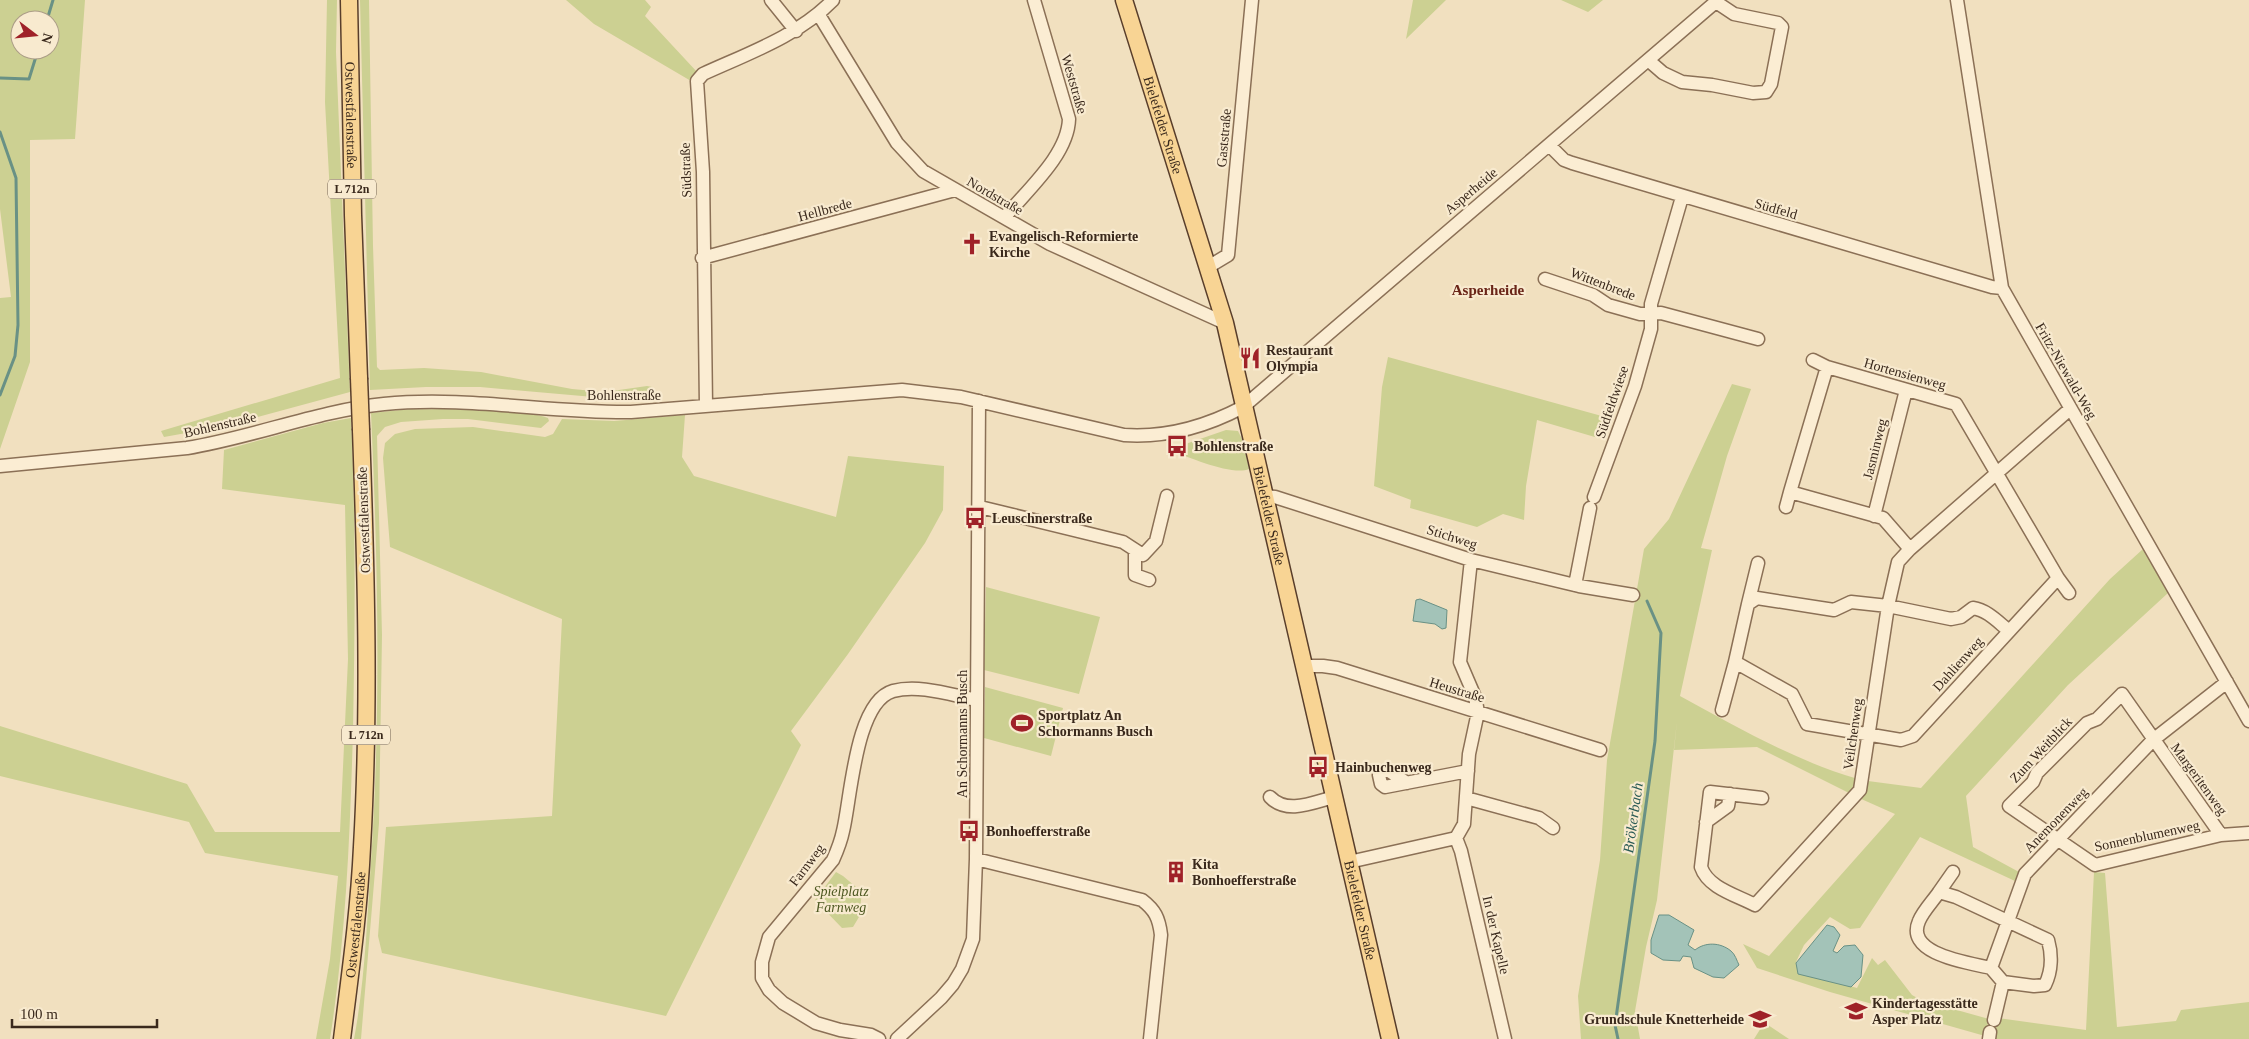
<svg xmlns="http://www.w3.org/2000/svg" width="2249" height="1039" viewBox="0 0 2249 1039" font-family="'Times New Roman',serif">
  <rect width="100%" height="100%" fill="#f1e0bf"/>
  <path fill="#ccd092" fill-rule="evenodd" d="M0 0H85L75 139 30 140V362L0 449V298L11 297 0 209ZM20 20H50V50H20Z
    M327 0H337L336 52 350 392 225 426 164 437 161 431 340 378 325 102Z
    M360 0H369L373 246 377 367 380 370 424 368 481 372 572 389 605 392 647 386 652 387 654 394 605 398 480 387H426L370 390Z
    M566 0H645L651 7 645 16 698 73 691 81 594 24Z
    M1413 0H1446L1406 39Z
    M1561 0H1603L1588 12Z
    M1388 357 1609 418 1605 440 1537 420 1526 486 1524 520 1503 514 1477 527 1410 508 1411 500 1374 486 1382 387Z
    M1732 384 1751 389 1727 456 1701 548 1712 550 1680 696C1737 727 1795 761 1858 779L1849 793 1757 747 1674 750 1677 721 1657 900 1646 947 1635 1011 1640 1039H1581L1578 996 1600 860 1607 760 1644 549 1669 519Z
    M411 409C451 410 511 406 548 418L549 421 541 428 468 419H443L401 422 385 427 377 436 382 635 379 823 361 1039H354C365 981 367 921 371 862 381 713 378 562 371 413Z
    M685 415 682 457 694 476 836 517 848 456 944 466 943 510 925 543 848 654 791 731 801 745 666 1016 382 953 378 936 386 827 552 816 562 619 390 547 383 458 385 443 395 434 415 429 473 427 545 437 553 434 562 419 614 421Z
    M351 418C356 522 355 627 353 731 350 834 346 937 330 1039H316L330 959 338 876 205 853 189 822 0 776V726L187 784 215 832H340L348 659 345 505 222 489 224 450 323 423Z
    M1226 430 1238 431 1242 439 1249 469C1233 476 1191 458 1174 452L1171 449Z
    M2143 549 2168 593 2068 685 1966 796 1973 847 2019 872 2015 881 1920 837 1860 928 1850 929 1830 917 1804 945 1796 962 1798 971 1857 988 1872 958 1878 965 1885 960 1912 995 1921 1000 1989 1019 1985 1036 1830 992 1757 968 1743 944 1769 956 1895 814 1859 798 1865 791 1868 781 1921 788 2110 579Z
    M986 587 1100 617 1079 694 984 670Z
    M985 687 1063 708 1051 756 984 738Z
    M836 872 843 876 862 892 859 917 853 927 842 928 815 900Z
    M2094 872 2105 873 2117 1027 2176 1021 2181 1010 2249 1002V1039H1992L1998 1018 2086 1030Z
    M1764 1023H1765L1789 1039H1754Z"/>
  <path fill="#a3c3b8" stroke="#699185" d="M1420 599 1447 610 1446 628 1442 629 1435 624 1413 621 1416 600Z
    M1659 915H1669L1694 930 1688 945 1695 950C1705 942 1720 942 1731 951 1735 954 1737 961 1739 965L1724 978 1713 977 1694 968 1691 957 1683 956 1680 961 1663 960 1651 953V940Z
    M1827 925 1834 927 1840 935 1833 951 1837 953 1844 946 1855 945 1863 955 1861 977 1851 987 1798 974 1796 963Z"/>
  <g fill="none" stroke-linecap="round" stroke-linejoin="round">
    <path stroke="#699185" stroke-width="3" d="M47 20 53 0
      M0 78 29 79 38 50
      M0 132 16 178 18 325 15 356 0 395
      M1618 1039 1615 1025 1655 741 1661 633 1647 601"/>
    <g stroke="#8b7056" stroke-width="15">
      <path id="minor" d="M771 0 796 31
        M1957 0 2002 288 2249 721
        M819 15 897 143 923 171 1050 244 1225 323
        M1648 60 1663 73 1682 82 1712 85 1753 93 1766 92 1771 84 1782 27 1778 23 1734 14 1716 2
        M1549 145 1564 160 1572 163 1992 287 2002 288
        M1005 217C1027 190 1068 155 1069 119L1034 0
        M702 258 955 190
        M1208 267 1228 255 1252 0
        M1545 279 1593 295 1608 305 1640 314 1661 313 1758 339
        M1813 360 1827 367
        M706 406 703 172 697 81 703 74C749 53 798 36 833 0
        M0 466 187 448C254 437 317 411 384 404 467 396 548 413 631 412L902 390 961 397 1124 435C1167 438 1205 427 1243 407L1718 0
        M1265 496 1275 497 1471 560 1579 586 1633 595
        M1594 497 1635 386 1651 329V304L1682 197
        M980 507 1123 542 1143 555 1156 541 1167 496
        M1786 507 1790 492
        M1874 516 1906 390
        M1910 549 1883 518 1790 492 1827 367 1956 404 2058 578 1913 736 1901 740 1807 724 1792 694 1735 662 1748 604 1757 598 1834 610 1851 602 1888 606 1951 619 1961 617 1973 608C1987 610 1998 622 2008 630
        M1135 551V575L1149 580
        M2058 578 2069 593
        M1575 585 1590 508
        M1748 604 1758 563
        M1304 666H1323L1337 668 1600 750
        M1722 710 1735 662
        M1407 783 1389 771H1383L1379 775 1381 784 1385 787 1468 771
        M1270 797C1287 815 1314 802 1334 797
        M1466 798 1539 818 1553 828
        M1762 798 1710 792 1701 867C1708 888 1736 895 1755 905L1860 790 1888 606 1898 562 1910 549 2070 409
        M1706 822 1728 806 1730 794
        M2221 835 2122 694 2097 719 2087 723 2037 773 2033 782 2009 806 2095 865 2221 835 2249 833
        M1456 838 1461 851 1505 1039
        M976 859 1142 900C1155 910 1159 918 1161 935L1150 1039
        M1349 862 1456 838 1464 824 1469 754 1478 712 1475 697 1460 662 1471 560
        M1939 892 1953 872
        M1991 968C1971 963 1904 955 1919 921 1923 911 1933 901 1939 892L1956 897 2048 940C2052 954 2052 971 2045 985L2034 986 2003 982
        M1994 1020 2003 982 1991 968 2025 874 2153 740 2227 682
        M879 1039 871 1035 840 1030 816 1023 783 1003 769 990 762 978V962L769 937 833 860C837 851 841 841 843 831 851 799 855 702 893 691 919 684 951 695 977 700
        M897 1039 941 998 953 984 962 969 973 939 976 859 979 401
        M1989 1039 1990 1032"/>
    </g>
    <g stroke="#593e2b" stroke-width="19">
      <g id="major">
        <path id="s1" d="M349 0 353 215 359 378"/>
        <path id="s2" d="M1124 0 1225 323 1390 1039"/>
        <path id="s3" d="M342 1039C350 975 359 911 362 847 370 708 366 569 361 430"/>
      </g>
    </g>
    <use href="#minor" stroke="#fbedd3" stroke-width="12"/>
    <use href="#major" stroke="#f8d494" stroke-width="16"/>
    <g stroke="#593e2b" stroke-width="19" stroke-linecap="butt">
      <path id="major-bridge" d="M359 378 361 430"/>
    </g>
    <use href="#major-bridge" stroke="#f8d494" stroke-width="16"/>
  </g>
  <defs>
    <g id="church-bare" transform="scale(1.725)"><path d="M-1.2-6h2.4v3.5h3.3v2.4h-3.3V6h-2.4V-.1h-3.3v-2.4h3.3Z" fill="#9f2128" stroke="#f8eacf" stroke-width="2.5" paint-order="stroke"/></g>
    <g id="restaurant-bare" transform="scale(1.725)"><path d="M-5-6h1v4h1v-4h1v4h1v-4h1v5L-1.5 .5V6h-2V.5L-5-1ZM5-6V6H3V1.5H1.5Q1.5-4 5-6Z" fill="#9f2128" stroke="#f8eacf" stroke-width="2.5" paint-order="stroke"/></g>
    <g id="bus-bare" transform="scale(1.725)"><path d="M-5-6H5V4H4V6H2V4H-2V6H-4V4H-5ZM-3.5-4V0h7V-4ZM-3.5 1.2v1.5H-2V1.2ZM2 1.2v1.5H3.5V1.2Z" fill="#9f2128" stroke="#f8eacf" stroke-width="2.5" paint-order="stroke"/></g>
    <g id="stadium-bare" transform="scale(1.725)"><path d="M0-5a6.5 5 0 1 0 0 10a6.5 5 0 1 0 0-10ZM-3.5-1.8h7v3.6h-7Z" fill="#9f2128" stroke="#f8eacf" stroke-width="2.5" paint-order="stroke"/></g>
    <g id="building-bare" transform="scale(1.725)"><path d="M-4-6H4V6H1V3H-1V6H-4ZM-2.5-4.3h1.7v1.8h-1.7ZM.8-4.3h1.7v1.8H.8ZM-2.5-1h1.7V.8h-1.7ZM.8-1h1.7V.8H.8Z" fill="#9f2128" stroke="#f8eacf" stroke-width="2.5" paint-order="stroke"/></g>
    <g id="school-bare" transform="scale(1.725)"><path d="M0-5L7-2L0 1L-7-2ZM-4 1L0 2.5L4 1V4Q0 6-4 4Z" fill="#9f2128" stroke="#f8eacf" stroke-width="2.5" paint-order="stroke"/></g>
  </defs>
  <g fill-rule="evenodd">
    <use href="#church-bare" x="972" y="244"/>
    <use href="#restaurant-bare" x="1250" y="358"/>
    <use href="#bus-bare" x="1177" y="446"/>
    <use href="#bus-bare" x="975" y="518"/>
    <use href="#stadium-bare" x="1022" y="723"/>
    <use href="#bus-bare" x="1318" y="767"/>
    <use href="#bus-bare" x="969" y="831"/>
    <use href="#building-bare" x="1176" y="872"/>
    <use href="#school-bare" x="1856" y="1011"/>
    <use href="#school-bare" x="1760" y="1019"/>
  </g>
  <g text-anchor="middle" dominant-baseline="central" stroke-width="4.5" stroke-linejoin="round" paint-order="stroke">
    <g fill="#f8eacf" stroke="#736352" stroke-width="1">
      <rect x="328" y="179.5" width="48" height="19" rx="4"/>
      <rect x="342" y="725.5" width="48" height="19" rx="4"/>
    </g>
    <g font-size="12" font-weight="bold" fill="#3a291c">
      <text x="352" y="189">L 712n</text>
      <text x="366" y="735">L 712n</text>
    </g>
    <g font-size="14" fill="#3a291c" stroke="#f8eacf">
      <text transform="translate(1074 84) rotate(74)">Weststraße</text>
      <text stroke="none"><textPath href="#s1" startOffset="115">Ostwestfalenstraße</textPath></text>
      <text stroke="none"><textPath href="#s2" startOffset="131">Bielefelder Straße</textPath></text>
      <text transform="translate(1224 138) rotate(-85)">Gaststraße</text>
      <text transform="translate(686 170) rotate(-92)">Südstraße</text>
      <text transform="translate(1471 191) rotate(-40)">Asperheide</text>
      <text transform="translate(995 196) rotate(30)">Nordstraße</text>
      <text transform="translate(1776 209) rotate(16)">Südfeld</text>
      <text transform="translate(825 210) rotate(-15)">Hellbrede</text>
      <text transform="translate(1603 284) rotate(21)">Wittenbrede</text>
      <text transform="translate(2066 371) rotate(60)">Fritz-Niewald-Weg</text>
      <text transform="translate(1905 374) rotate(16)">Hortensienweg</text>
      <text x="624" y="395">Bohlenstraße</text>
      <text transform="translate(1612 402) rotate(-71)">Südfeldwiese</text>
      <text transform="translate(220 425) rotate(-13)">Bohlenstraße</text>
      <text transform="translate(1875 449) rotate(-76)">Jasminweg</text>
      <text stroke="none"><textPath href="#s2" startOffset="536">Bielefelder Straße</textPath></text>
      <text transform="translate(364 520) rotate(-92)">Ostwestfalenstraße</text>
      <text transform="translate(1452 537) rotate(18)">Stichweg</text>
      <text transform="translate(1958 664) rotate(-48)">Dahlienweg</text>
      <text transform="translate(1457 690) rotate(17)">Heustraße</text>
      <text transform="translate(962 734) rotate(-90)">An Schormanns Busch</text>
      <text transform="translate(1853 734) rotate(-82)">Veilchenweg</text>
      <text transform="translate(2041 750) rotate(-47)">Zum Weitblick</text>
      <text transform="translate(2199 779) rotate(54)">Margeritenweg</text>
      <text transform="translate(2056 820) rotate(-46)">Anemonenweg</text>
      <text transform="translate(2147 836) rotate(-12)">Sonnenblumenweg</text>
      <text transform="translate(807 865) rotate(-53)">Farnweg</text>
      <text stroke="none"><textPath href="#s2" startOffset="941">Bielefelder Straße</textPath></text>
      <text stroke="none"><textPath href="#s3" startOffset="115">Ostwestfalenstraße</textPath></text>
      <text transform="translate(1496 935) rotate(77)">In der Kapelle</text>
    </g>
    <g font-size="14" font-weight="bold" fill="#3a291c" stroke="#f8eacf" text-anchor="start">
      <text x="989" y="236">Evangelisch-Reformierte<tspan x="989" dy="16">Kirche</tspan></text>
      <text x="1266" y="350">Restaurant<tspan x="1266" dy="16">Olympia</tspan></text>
      <text x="1194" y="446">Bohlenstraße</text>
      <text x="992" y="518">Leuschnerstraße</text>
      <text x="1038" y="715">Sportplatz An<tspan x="1038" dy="16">Schormanns Busch</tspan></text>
      <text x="1335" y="767">Hainbuchenweg</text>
      <text x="986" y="831">Bonhoefferstraße</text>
      <text x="1192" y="864">Kita<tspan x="1192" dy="16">Bonhoefferstraße</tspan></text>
      <text x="1872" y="1003">Kindertagesstätte<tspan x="1872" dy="16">Asper Platz</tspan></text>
      <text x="1744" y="1019" text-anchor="end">Grundschule Knetterheide</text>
    </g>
    <g font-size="14" font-style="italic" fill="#4d5821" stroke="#f8eacf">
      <text x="841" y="891">Spielplatz<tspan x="841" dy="16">Farnweg</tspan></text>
    </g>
    <g font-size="15" font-weight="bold" fill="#6a2518" stroke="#f8eacf">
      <text x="1488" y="290">Asperheide</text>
    </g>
    <g font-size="15" font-style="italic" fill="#2a5b55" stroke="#f8eacf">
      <text transform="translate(1633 818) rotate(-82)">Brökerbach</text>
    </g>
  </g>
  <g transform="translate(35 35) rotate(106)"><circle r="24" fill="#f8eacf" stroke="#ac9d87"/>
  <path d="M0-4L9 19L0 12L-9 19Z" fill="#9f2128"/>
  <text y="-8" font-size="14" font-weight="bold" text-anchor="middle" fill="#3a291c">N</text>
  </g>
  <path d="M12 1019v8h145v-8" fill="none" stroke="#3a291c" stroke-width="2.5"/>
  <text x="20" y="1019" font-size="15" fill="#3a291c" stroke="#f8eacf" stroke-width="4" paint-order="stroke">100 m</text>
</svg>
